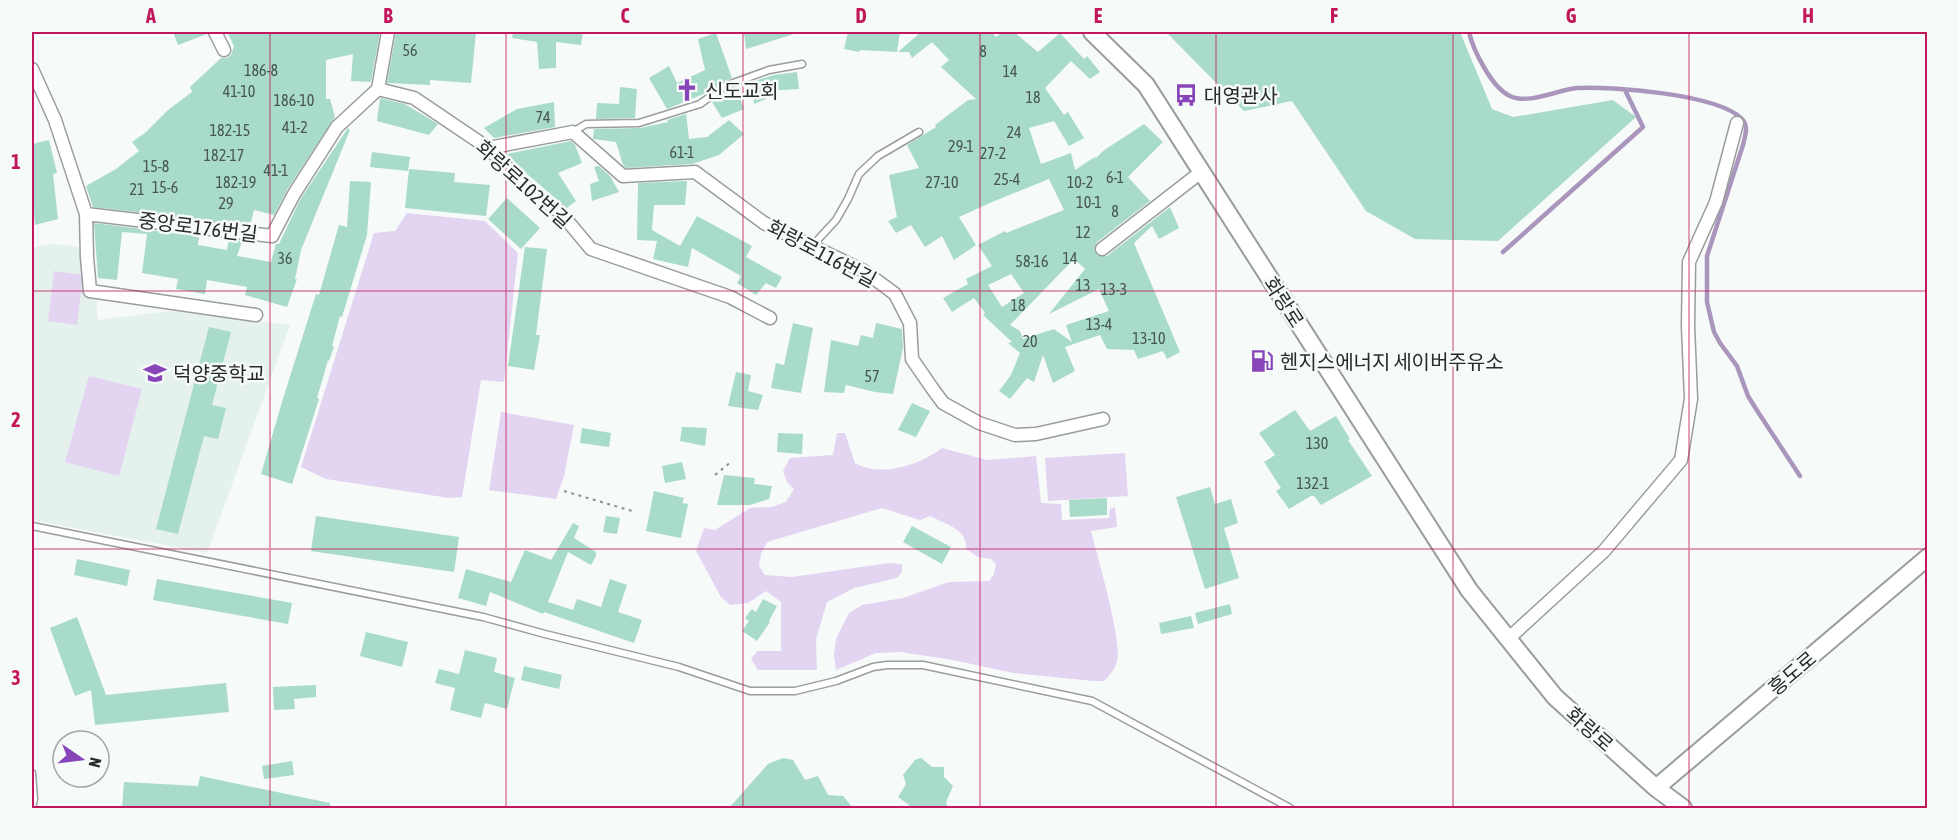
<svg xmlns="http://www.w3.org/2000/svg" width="1959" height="840" viewBox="0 0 1959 840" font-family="'Asap Condensed','Noto Sans KR',sans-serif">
  <rect width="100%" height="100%" fill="#f6faf8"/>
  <path fill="#e4f1ec" d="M55 244 86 248 94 270 98 320 169 311 290 325 207 553 32 520V245L34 247Z"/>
  <path fill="#e3d4f2" d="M407 213 485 221 518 253 504 382 481 380 462 497 449 498 326 479 301 467 374 233 395 231Z
    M54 271 83 275 77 325 48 321Z
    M89 376 142 389 119 476 65 462Z
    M501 412 574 425 564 476 556 499 489 490Z
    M837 433H845L855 463C881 478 920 465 942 448L987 460 1036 456 1041 503 1061 504 1062 520 1109 518 1110 509 1115 507 1117 527 1091 531C1097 555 1123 643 1117 661 1115 669 1110 675 1104 681H1093L1013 673 953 660 900 652 876 653 836 670 834 655 836 639 849 613 862 605 903 598 949 582 989 581 994 574 996 564 991 559 978 557 966 549C968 529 945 524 930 516L920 520 882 508 767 542 761 554 759 566 765 575 792 577 889 563 902 564V572L897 578 854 588 827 602 816 639 817 670H758L751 659 757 651H781V602L766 591 748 603 730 605 721 597 696 551 704 528 715 530 750 508 772 507 786 502 794 489 787 482 783 471 790 458 833 455Z
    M1125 453 1128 496 1048 501 1045 458Z"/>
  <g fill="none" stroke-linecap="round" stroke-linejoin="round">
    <path stroke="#aa96bc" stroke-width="4.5" d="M1469 32C1473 50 1492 88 1510 96 1528 105 1557 90 1577 88 1610 86 1719 94 1742 119 1749 126 1745 136 1743 145L1707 256V302L1714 332 1720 343 1737 366 1748 396 1758 412 1800 476
      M1503 252 1643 127 1625 90"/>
  </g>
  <path fill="#a8dbc9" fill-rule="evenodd" d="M173 32H207V34L178 45Z
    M227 32H380L371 82 351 81 353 54 326 60V99H330L335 117 287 190 274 215 254 210 251 222H248L247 225 93 207 86 186 116 169 139 151 132 142 145 133 168 110 192 92 190 87 221 58H227L231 55 234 46Z
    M396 32H476L471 83 430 80V85L387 83Z
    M513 32H583L581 45 556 42V68L539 69 537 42 512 38Z
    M744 32H794V34L746 49Z
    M848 32H900L897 52 860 50 859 52 844 49Z
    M921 32H992L996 37 1002 32H1014L1038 52 1060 33 1084 59 1087 56 1100 72 1090 79 1071 61 1045 88 1064 115 1068 112 1084 138 1069 146 1054 121 1029 128 1041 164 1071 153 1075 170 1095 157 1096 158 1103 151 1144 124 1163 142 1128 177 1150 201 1097 242 1094 250 1098 256H1107L1170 207 1179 228 1159 239 1152 226 1134 243 1180 352 1167 359 1163 351 1138 359 1134 350 1107 349 1100 335 1065 347 1075 371 1053 383 1043 355 1034 382 1027 378 1010 399 999 391 1011 375 1020 353 1008 343 1012 342 983 315 985 313 974 298 952 312 943 298 968 284 966 279 992 266 978 245 1005 231 1006 233 1064 210 1049 179 992 202 959 217 976 245 954 260 942 236 925 247 911 225 896 233 888 221 897 217 889 175 919 168 907 145 936 127 935 125 968 100 976 99 941 67 949 60 932 42 912 58 909 52H898ZM1074 259 1085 269 1049 314 1099 289 1109 311 1066 325 1072 342 1054 329 1023 339 1020 331 1010 325ZM1011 274 1024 293 1002 307 988 285Z
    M1166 32H1460L1492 109 1513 117 1613 100 1636 117 1498 241 1415 239 1366 211 1292 101 1244 111Z
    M716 33 732 78 722 82 706 93 667 109 649 78 669 66 677 83 705 70 698 39Z
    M797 72 799 89 766 91V99L754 104 751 82 774 75Z
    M620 87 637 89 635 118 596 119 597 103 619 104Z
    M736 88 744 109 722 118 712 102 727 91Z
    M380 98 405 104 438 124 429 135 377 121Z
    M554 102 555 127 494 138 484 128 517 109Z
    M686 114 689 139 707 137 729 120 744 134 719 155 692 164 626 168 623 165 616 142 593 139 594 129 640 128 668 122 667 120Z
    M348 128 350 130 301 250 295 279H297L287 307 245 295 247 287 207 280 205 294 176 289 178 279 142 273 147 234 122 232 117 280 98 278 94 223 199 236 198 245 227 250 229 239 242 241 237 256 271 262 276 244H279L301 198Z
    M49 140 57 173 53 174 58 219 35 225 32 186V144Z
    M571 141 575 145 582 163 558 173 576 201 567 208 527 174 507 154Z
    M372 152 410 157 408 171 370 167Z
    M599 166 610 176 619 192 592 201 590 184 599 181 594 167Z
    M409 169 455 173 454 182 490 185 486 216 405 208Z
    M350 181 371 182 367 235 342 317 340 316 332 346 334 347 329 361 328 360 317 398 319 399 292 484 261 474 282 402 316 294 319 295 339 225 347 227Z
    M687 181 685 205H654L652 230 680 246 697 216 752 246 746 257 782 277 776 288 766 283 756 295 737 283 741 276 692 248 688 267 653 259 657 241 637 240 638 183Z
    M507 198 540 228 521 249 488 219Z
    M525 247 547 249 536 335H540L534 370 508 366Z
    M793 323 813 328 801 393 771 388 776 363 784 365Z
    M876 323 902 329 903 348 893 394 875 392 846 385 844 393 824 392 831 340 858 346 861 335 873 338Z
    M209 327 231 332 212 405 226 408 218 439 204 436 178 534 156 529Z
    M736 372 751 375 748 391 763 395 758 410 728 406Z
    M912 403 930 411 916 437 898 430Z
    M1295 410 1310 431 1336 416 1350 439 1348 440 1372 476 1321 505 1314 496H1311L1289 509 1276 491 1281 488 1264 462 1275 455 1259 433Z
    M682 427 707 428 705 446 680 441Z
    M582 428 611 433 609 447 580 443Z
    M778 433 803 434 802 454 777 452Z
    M682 462 686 479 665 483 662 466Z
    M724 475 755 478 754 484 772 486 769 499 750 505H717Z
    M1210 487 1215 504 1231 499 1238 523 1224 528 1239 578 1205 589 1176 497Z
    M654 491 684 498 682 503 688 504 681 538 646 531Z
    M1107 498V515L1070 517 1069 500Z
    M316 516 459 537 454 572 311 551Z
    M606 516 620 518 617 534 603 532Z
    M573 523 579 526 574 538 596 552V556L591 565 568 552 548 602 573 610 577 599 601 607 610 579 627 585 618 612 642 620 634 643 544 612 543 614 490 592 486 606 458 598 466 569 511 582 525 550 551 560Z
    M912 526 951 547 942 564 903 542Z
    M77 559 130 570 127 586 74 575Z
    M157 579 292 603 288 624 153 600Z
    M763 599 777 606 769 621 770 622 757 641 742 631 749 621 745 618 752 609 756 612Z
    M1230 604 1232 614 1198 624 1195 613Z
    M1191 616 1194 628 1161 634 1159 623Z
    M77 617 106 695 226 683 229 712 95 725 91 690 75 696 50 628Z
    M366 632 408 642 402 667 360 656Z
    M465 650 497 658 494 672 515 678 507 709 485 703 481 718 450 710 455 688 435 683 439 669 459 674Z
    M524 666 562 675 559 689 521 680Z
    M316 685V697L294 699 295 709 274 710 273 687Z
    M783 758 793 760 805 780 818 776 828 795 843 796 853 808H729L768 764Z
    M921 758 932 767H944V777L953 786 946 802 948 808H909V805L898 797 906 784 903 775 915 760Z
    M292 761 294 775 264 779 262 766Z
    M200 776 330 803V808H122L124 782 198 786Z"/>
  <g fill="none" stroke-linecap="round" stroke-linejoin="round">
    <g stroke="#9a9d9c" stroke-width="9">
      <path id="lane" d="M573 132 586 124 639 123 700 104 725 86 769 70 802 64
        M812 246 836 220 848 199 859 174 878 156 919 132
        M32 526 483 617 545 634 679 667 750 691H795L836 681 873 667 887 665H923L1092 701 1290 808
        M32 773 34 799 32 808"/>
    </g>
    <g stroke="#9a9d9c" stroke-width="15">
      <path id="street" d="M215 32 224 50
        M32 69 55 120 86 214 87 257 90 291 256 315
        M378 89 414 98 488 148 533 194 560 212 591 249 730 297 770 318
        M378 89 388 32
        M488 148 573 132 623 176 695 172 764 223 864 271 895 294 910 323 912 359 932 388 943 403 979 423 1015 435 1036 434 1103 419
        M86 214 272 236 294 194 337 127 378 89
        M1102 249 1201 172
        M1508 639 1604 551 1681 460 1691 399 1688 326 1689 262 1716 202 1737 123"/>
    </g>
    <g stroke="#9a9d9c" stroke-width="20">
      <path id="secondary" d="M1092 32 1146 85 1469 590 1555 697 1656 788 1683 808
        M1656 788 1928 557"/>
    </g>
    <path stroke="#8d908e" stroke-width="2" stroke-dasharray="3 4.5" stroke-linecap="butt" d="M715 475 731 462
      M564 491 632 511"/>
    <use href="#lane" stroke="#fff" stroke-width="6"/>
    <use href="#street" stroke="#fff" stroke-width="12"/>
    <use href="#secondary" stroke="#fff" stroke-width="16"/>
  </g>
  <path fill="none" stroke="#c2185b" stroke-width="1.5" stroke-opacity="0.55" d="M270 32V808M506 32V808M743 32V808M980 32V808M1216 32V808M1453 32V808M1689 32V808M32 291H1928M32 549H1928"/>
  <defs>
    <g id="church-bare" transform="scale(1.8)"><path d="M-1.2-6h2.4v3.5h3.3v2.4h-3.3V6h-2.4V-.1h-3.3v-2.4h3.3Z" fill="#8845b9" stroke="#f6faf8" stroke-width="2.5" paint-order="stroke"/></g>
    <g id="bus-bare" transform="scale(1.8)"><path d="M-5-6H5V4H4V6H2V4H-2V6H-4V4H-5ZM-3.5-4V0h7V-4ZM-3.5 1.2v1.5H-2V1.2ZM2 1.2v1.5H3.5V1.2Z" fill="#8845b9" stroke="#f6faf8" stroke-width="2.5" paint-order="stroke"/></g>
    <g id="fuel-bare" transform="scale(1.8)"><path d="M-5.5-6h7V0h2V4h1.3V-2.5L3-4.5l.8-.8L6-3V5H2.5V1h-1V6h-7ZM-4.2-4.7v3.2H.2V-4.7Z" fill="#8845b9" stroke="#f6faf8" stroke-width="2.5" paint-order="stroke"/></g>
    <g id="school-bare" transform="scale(1.8)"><path d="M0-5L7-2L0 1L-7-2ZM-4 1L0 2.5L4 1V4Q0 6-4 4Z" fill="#8845b9" stroke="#f6faf8" stroke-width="2.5" paint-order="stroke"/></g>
  </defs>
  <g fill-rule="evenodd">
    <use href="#church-bare" x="687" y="90"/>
    <use href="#bus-bare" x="1186" y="95"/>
    <use href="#fuel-bare" x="1262" y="361"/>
    <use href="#school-bare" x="155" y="373"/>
  </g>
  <g text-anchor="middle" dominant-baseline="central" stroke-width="5" stroke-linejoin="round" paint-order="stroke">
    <g font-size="16" fill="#495752">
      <text x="410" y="50">56</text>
      <text x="983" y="51">8</text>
      <text x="261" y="70">186-8</text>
      <text x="1010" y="71">14</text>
      <text x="239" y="91">41-10</text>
      <text x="1033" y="97">18</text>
      <text x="294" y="100">186-10</text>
      <text x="543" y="117">74</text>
      <text x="295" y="127">41-2</text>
      <text x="230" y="130">182-15</text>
      <text x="1014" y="132">24</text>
      <text x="961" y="146">29-1</text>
      <text x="682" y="152">61-1</text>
      <text x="993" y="153">27-2</text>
      <text x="224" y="155">182-17</text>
      <text x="156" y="166">15-8</text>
      <text x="276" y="170">41-1</text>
      <text x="1115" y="177">6-1</text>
      <text x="1007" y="179">25-4</text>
      <text x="236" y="182">182-19</text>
      <text x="942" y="182">27-10</text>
      <text x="1080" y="182">10-2</text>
      <text x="165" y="187">15-6</text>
      <text x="137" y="189">21</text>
      <text x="1089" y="202">10-1</text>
      <text x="226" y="203">29</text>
      <text x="1115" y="211">8</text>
      <text x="1083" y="232">12</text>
      <text x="285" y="258">36</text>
      <text x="1070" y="258">14</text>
      <text x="1032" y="261">58-16</text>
      <text x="1083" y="285">13</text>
      <text x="1114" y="289">13-3</text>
      <text x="1018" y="305">18</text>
      <text x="1099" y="324">13-4</text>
      <text x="1149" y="338">13-10</text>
      <text x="1030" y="341">20</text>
      <text x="872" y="376">57</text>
      <text x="1317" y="443">130</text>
      <text x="1313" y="483">132-1</text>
    </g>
    <g font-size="20" fill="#292b2a" stroke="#f6faf8" text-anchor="start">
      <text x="705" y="90">신도교회</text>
      <text x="1204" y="95">대영관사</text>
      <text x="1280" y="361">헨지스에너지 세이버주유소</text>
      <text x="173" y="373">덕양중학교</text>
    </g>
    <g font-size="20" fill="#292b2a" stroke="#f6faf8">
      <text transform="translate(524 184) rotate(42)">화랑로102번길</text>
      <text transform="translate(198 227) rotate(7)">중앙로176번길</text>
      <text transform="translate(822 253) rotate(28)">화랑로116번길</text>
      <text transform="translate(1284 302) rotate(57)">화랑로</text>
      <text transform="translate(1792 673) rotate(-40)">흥도로</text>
      <text transform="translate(1590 729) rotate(42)">화랑로</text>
    </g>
  </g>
  <rect width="1959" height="840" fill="none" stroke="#f6faf8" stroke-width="66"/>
  <g transform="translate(81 759) rotate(104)"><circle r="28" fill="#f6faf8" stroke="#a4a7a6" stroke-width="1.5"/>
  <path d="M0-4.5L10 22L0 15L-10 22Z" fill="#8845b9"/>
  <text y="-9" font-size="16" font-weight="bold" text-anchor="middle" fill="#292b2a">N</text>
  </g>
  <rect x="33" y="33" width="1893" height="774" fill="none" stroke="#c2185b" stroke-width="2"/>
  <g font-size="20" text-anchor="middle" font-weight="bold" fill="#c2185b">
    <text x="151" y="23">A</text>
    <text x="388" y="23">B</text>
    <text x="625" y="23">C</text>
    <text x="861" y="23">D</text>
    <text x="1098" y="23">E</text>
    <text x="1334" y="23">F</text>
    <text x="1571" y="23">G</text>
    <text x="1808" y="23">H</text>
    <text x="16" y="169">1</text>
    <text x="16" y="427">2</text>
    <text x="16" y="685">3</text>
  </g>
</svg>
